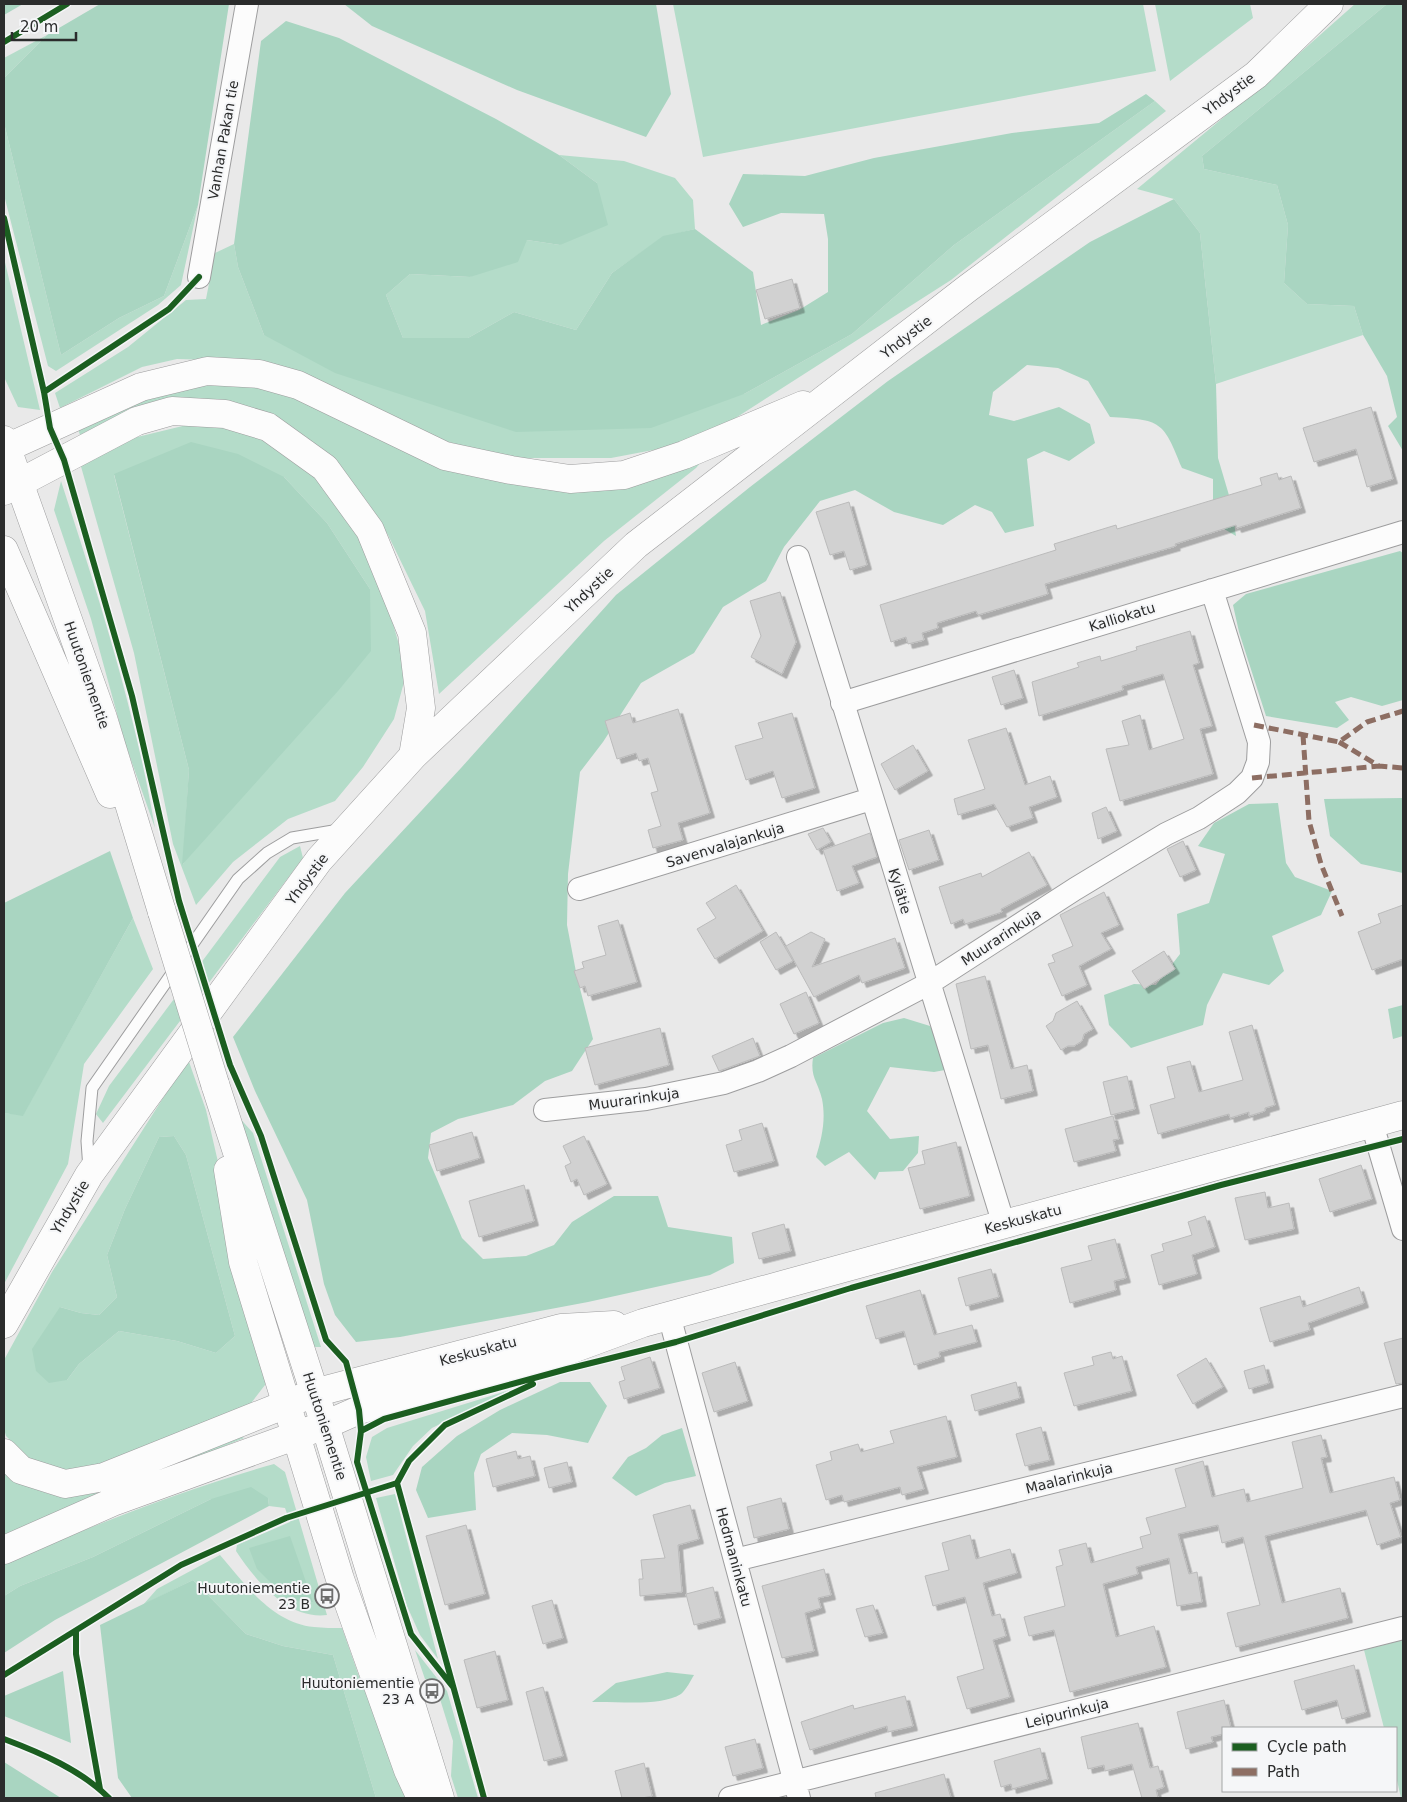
<svg xmlns="http://www.w3.org/2000/svg" width="1407" height="1802" viewBox="0 0 1407 1802" font-family="'DejaVu Sans',sans-serif">
  <defs>
    <filter id="shadow"><feDropShadow dx="4.5" dy="4.5" stdDeviation="0" flood-color="#0004"/></filter>
  </defs>
  <rect width="100%" height="100%" fill="#e9e9e9"/>
  <path fill="#b4dcc9" fill-rule="evenodd" d="M673 4H1143L1156 71 703 157Z
    M1155 4H1250L1253 18 1170 81Z
    M1355 4H1387L1202 156 1204 169 1277 185 1288 225 1284 283 1307 304 1354 306 1363 335 1216 384 1200 233 1174 199 1137 189 1276 74Z
    M47 35 4 78V58Z
    M1155 101 1166 111 951 280 734 419 669 447 611 458H510L441 440 245 361 177 359 142 367 60 408 55 393 128 347 186 300 206 299 215 253 234 244 238 267 264 335 744 394 852 334 954 245Z
    M4 123 61 355 119 318 164 296 198 205 181 285 158 305 56 371 48 366 4 195Z
    M559 155 624 161 675 178 693 200 695 229 663 237 612 273 576 330 514 312 468 338H403L386 295 410 274 470 277 527 240 560 245 597 183Z
    M4 258 40 410 18 407 4 377Z
    M215 383 251 385 293 395 471 475 702 461 696 468 604 541 439 694 425 611 388 535 369 504 341 469 305 438 143 406 80 435 78 429 134 399Z
    M195 423 239 429 288 453 319 482 353 525 391 617 400 648 404 682 394 719 363 767 335 801 288 819 233 862 196 905 173 844 134 653 80 463 125 440ZM114 475 284 477 327 523 370 589 183 864 189 770Z
    M61 481C98 595 135 710 155 828L125 743 91 619 54 510Z
    M300 846 303 858 103 1123 96 1114 109 1086 280 857Z
    M133 918 153 969 84 1064 68 1164 4 1284V1113L23 1115Z
    M188 1059 206 1110 266 1370 265 1385 248 1407 80 1471 47 1467 31 1461 6 1436 4 1429V1360L52 1272ZM174 1136 186 1155 235 1336 216 1353 177 1341 119 1331 79 1364 67 1380 60 1307 81 1313 99 1315 117 1297 107 1255 125 1209 159 1137Z
    M237 1115 253 1133 321 1347H314Z
    M510 1390 432 1428 413 1446 393 1475 371 1481 366 1457 372 1437 387 1428Z
    M236 1433 244 1438 4 1537V1470L24 1484 49 1494H77Z
    M274 1464 285 1472 327 1615C288 1620 255 1580 236 1551L237 1545 290 1522 285 1508 269 1506 268 1498 211 1499 93 1557 20 1586 4 1596V1563C92 1526 182 1490 274 1464Z
    M395 1494 438 1659 420 1635 407 1606 376 1498Z
    M220 1555C245 1584 272 1623 314 1627 323 1628 333 1628 342 1628L361 1682 411 1798H376L333 1655 283 1646 246 1634 193 1580 143 1605 157 1589Z
    M1403 1640V1798H1401L1396 1776V1728H1384L1364 1650Z
    M415 1650 447 1691 478 1798H458L451 1776 453 1741 435 1683 425 1679Z"/>
  <path fill="#a9d5c1" d="M4 4H23L4 15Z
    M100 4H229L198 205 164 296 119 318 61 355 4 123V78L47 35Z
    M344 4H656L671 94 646 137 517 90 372 26Z
    M1387 4H1403V451L1388 426 1397 417 1387 376 1363 335 1354 306 1307 304 1284 283 1288 225 1277 185 1204 169 1202 156Z
    M286 21 339 38 496 119 559 155 597 183 608 225 560 245 527 240 518 262 470 277 410 274 386 295 403 338H468L514 312 576 330 612 273 663 236 695 229 753 272 761 325 799 310 828 292V239L824 214 781 213 743 227 729 204 743 174 805 176 874 158 1012 133 1099 123 1146 94 1155 101 954 245 852 334 744 394 651 428 516 432 335 373 264 335 238 267 234 244 261 41Z
    M1174 199 1200 233 1216 384 1218 458 1231 502 1236 536 1219 526 1213 501V479L1182 468C1163 420 1161 420 1110 417L1088 381 1058 368 1027 365 993 392 989 415 1014 421 1059 407 1090 424 1095 443 1069 461 1044 451 1027 459 1034 526 1005 533 992 512 975 505 943 525 894 512 855 490 820 501 784 547 766 581 723 607 694 653 641 683 603 742 580 772 568 874 567 925 577 977 593 1039 572 1071 545 1081 513 1105 458 1119 431 1133 428 1158 462 1238 483 1259 526 1256 554 1245 572 1222 614 1196H658L668 1227 732 1237 734 1263 710 1275 588 1302 400 1337 356 1342 335 1315 324 1284 307 1200 255 1091 233 1037 345 893 461 768 616 595 750 487 888 381 1090 242Z
    M191 442 238 454 284 477 327 523 370 589 371 651 338 691 182 865 189 770 114 474Z
    M1400 551 1403 553V700L1382 706 1351 697 1335 702 1349 720 1337 728 1266 716 1239 632 1233 605 1246 594Z
    M1403 798V873L1361 864 1330 836 1324 799Z
    M1278 803 1286 863 1295 877 1332 891 1321 915 1272 936 1284 971 1269 985 1223 973 1207 1005 1203 1025 1131 1048 1109 1025 1104 995 1134 984 1156 985 1180 954 1177 914 1209 903 1225 854 1198 846 1214 823 1249 804Z
    M110 851 133 918 23 1116 4 1113V903Z
    M1403 1005V1036L1393 1039 1388 1009Z
    M904 1018 930 1026 944 1050 945 1070 934 1072 890 1067 867 1111 890 1139 919 1136 918 1153 903 1171 879 1172 875 1180 849 1152 825 1166 816 1157C822 1137 826 1120 822 1099 818 1082 810 1077 813 1058L883 1023Z
    M174 1136 186 1155 235 1336 216 1353 177 1341 119 1331 79 1364 67 1380 49 1383 36 1371 32 1349 60 1307 81 1313 99 1315 117 1297 107 1255 125 1209 159 1137Z
    M560 1382H590L607 1406 588 1443 547 1435 512 1433 481 1454 474 1473 476 1510 428 1518 416 1490 422 1467 457 1436 500 1410Z
    M682 1428 696 1476 665 1483 636 1496 612 1478 628 1457 646 1448 662 1435Z
    M251 1487 268 1498 269 1506 55 1620 4 1653V1596L20 1586 93 1557 211 1499Z
    M290 1536 313 1602 288 1600 257 1569 249 1548Z
    M193 1580 246 1634 283 1646 333 1655 376 1798H132L118 1778 100 1625Z
    M63 1671 71 1743 4 1716V1696Z
    M667 1672 694 1675C691 1680 686 1690 681 1694 660 1707 618 1701 592 1702L616 1683Z
    M4 1762 61 1798H4Z"/>
  <path fill="#d1d1d1" stroke="#bbb" filter="url(#shadow)" d="M792 279 800 308 765 319 756 290Z
    M1371 407 1393 479 1367 487 1356 449 1314 462 1303 428Z
    M1277 473 1279 480 1291 476 1301 508 1237 528 1236 525 1175 544 1176 546 1045 584 1048 594 978 615 976 611 937 623 938 628 922 633 924 640 908 644 906 637 891 642 880 605 1056 550 1054 544 1116 525 1117 529 1262 485 1260 478Z
    M849 502 867 565 850 570 844 551 830 555 816 512Z
    M780 592 796 642 782 674 751 657 761 636 750 601Z
    M1190 631 1199 663 1193 665 1212 726 1200 729 1213 774 1120 801 1106 749 1129 745 1122 721 1140 715 1149 750 1184 739 1163 674 1122 686 1123 690 1039 716 1032 682 1079 667 1077 663 1100 656 1101 661 1137 650 1136 647Z
    M1014 670 1023 698 1001 705 992 677Z
    M678 709 710 813 678 823 683 840 653 848 648 830 661 826 651 793 658 791 648 758 639 761 636 753 617 759 605 721 630 713 633 723Z
    M792 713 815 788 782 798 773 771 746 780 735 746 763 738 758 723Z
    M1006 728 1025 785 1050 776 1057 797 1029 807 1033 818 1007 827 994 804 958 815 954 799 985 789 968 740Z
    M913 745 928 771 895 790 881 764Z
    M1106 807 1117 831 1098 839 1092 813Z
    M823 828 831 842 817 850 808 834Z
    M929 830 939 860 909 870 899 840Z
    M870 833 877 857 852 866 859 883 837 891 823 850Z
    M1183 841 1196 870 1180 877 1167 849Z
    M1029 852 1047 885 1001 909 1002 912 965 924 963 919 951 924 939 887 981 873 982 877Z
    M736 885 763 931 715 959 697 929 716 918 706 903Z
    M1104 892 1119 925 1101 933 1111 949 1079 966 1087 985 1062 996 1048 964 1055 962 1052 955 1073 946 1060 915Z
    M1403 905V959L1372 970 1358 932 1381 923 1378 914Z
    M618 920 637 982 588 996 585 986 580 988 574 971 584 968 582 962 606 955 598 926Z
    M776 932 793 961 776 970 760 942Z
    M811 932 825 939 812 967 895 938 905 968 862 983 859 975 814 997 786 946Z
    M1164 951 1175 969 1144 989 1132 971Z
    M985 976 1011 1069 1027 1065 1033 1091 1001 1099 988 1045 971 1049 956 984Z
    M806 992 819 1023 794 1034 780 1004Z
    M1077 1001 1093 1029 1084 1034 1082 1041 1074 1046H1068L1061 1050 1046 1026 1053 1021 1056 1013Z
    M1252 1025 1275 1105 1265 1108V1111L1249 1116V1112L1230 1118 1229 1114 1158 1134 1150 1105 1175 1098 1167 1067 1190 1061 1199 1092 1243 1080 1229 1032Z
    M660 1028 669 1065 595 1085 585 1048Z
    M753 1038 760 1056 719 1071 712 1056Z
    M1127 1076 1135 1109 1111 1115 1103 1082Z
    M1113 1116 1119 1139 1113 1140 1116 1151 1074 1162 1065 1129Z
    M762 1123 774 1161 734 1172 726 1145 742 1140 739 1130Z
    M472 1132 480 1158 437 1171 429 1145Z
    M584 1136 607 1184 584 1195 577 1179 571 1182 565 1166 571 1163 563 1146Z
    M956 1142 970 1196 920 1209 908 1168 925 1164 922 1151Z
    M1361 1165 1372 1199 1330 1212 1319 1179Z
    M524 1185 534 1221 479 1237 469 1201Z
    M1265 1192 1268 1208 1289 1203 1294 1229 1245 1240 1235 1198Z
    M1205 1216 1215 1247 1192 1255 1197 1274 1159 1285 1151 1255 1164 1251 1162 1244 1192 1235 1188 1222Z
    M784 1224 791 1251 759 1259 752 1233Z
    M1115 1239 1126 1278 1114 1281 1116 1290 1070 1303 1061 1268 1092 1260 1088 1246Z
    M991 1269 999 1297 966 1306 958 1278Z
    M1359 1287 1364 1303 1308 1323 1310 1330 1270 1342 1260 1308 1300 1296 1303 1307Z
    M920 1290 934 1335 972 1325 977 1342 939 1352 940 1357 914 1365 904 1331 876 1339 866 1306Z
    M1403 1338V1383L1396 1384 1384 1343Z
    M1111 1352 1113 1359 1122 1356 1132 1391 1074 1406 1064 1373 1094 1365 1092 1357Z
    M650 1357 660 1388 624 1399 619 1382 625 1380 621 1367Z
    M1206 1358 1223 1387 1193 1404 1177 1375Z
    M735 1362 748 1401 714 1412 702 1373Z
    M1264 1365 1269 1383 1249 1389 1244 1371Z
    M1016 1382 1020 1398 975 1411 971 1395Z
    M946 1416 957 1457 917 1467 924 1489 902 1495 900 1487 844 1502 842 1495 826 1500 816 1465 832 1460 830 1452 858 1444 861 1452 894 1443 890 1431Z
    M1041 1427 1050 1460 1025 1466 1016 1434Z
    M1321 1435 1327 1457 1321 1458 1330 1493 1394 1477 1400 1500 1390 1503 1401 1537 1377 1545 1366 1510 1265 1536 1282 1603 1340 1588 1348 1618 1236 1647 1227 1613 1260 1605 1243 1537 1222 1543 1218 1525 1178 1534 1189 1574 1197 1572 1202 1602 1177 1606 1169 1558 1136 1567 1138 1574 1103 1584 1116 1637 1154 1626 1166 1667 1070 1692 1054 1630 1029 1636 1024 1617 1065 1606 1056 1567 1063 1565 1059 1550 1086 1543 1091 1563 1143 1548 1140 1537 1151 1534 1146 1518 1186 1507 1175 1469 1203 1461 1212 1497 1244 1489 1247 1502 1303 1488 1292 1442Z
    M516 1451 518 1459 530 1456 535 1476 493 1487 486 1459Z
    M567 1462 572 1482 549 1488 544 1468Z
    M781 1498 789 1529 754 1538 747 1507Z
    M690 1505 699 1539 678 1545 682 1592 640 1596 639 1579H643L641 1560 665 1558 653 1515Z
    M466 1525 485 1594 445 1605 426 1536Z
    M970 1535 976 1559 1010 1549 1017 1573 983 1583 992 1616 1000 1614 1006 1636 993 1640 1010 1697 967 1709 957 1677 984 1669 965 1597 933 1606 925 1576 949 1570 942 1543Z
    M824 1569 831 1595 818 1598 821 1608 805 1613 814 1651 782 1658 762 1586Z
    M713 1587 721 1618 694 1625 686 1594Z
    M552 1600 563 1638 543 1644 532 1606Z
    M873 1605 883 1633 865 1637 856 1609Z
    M495 1651 508 1700 477 1708 464 1660Z
    M1354 1665 1366 1712 1342 1719 1337 1700 1302 1710 1294 1681Z
    M543 1687 563 1756 544 1761 526 1692Z
    M905 1696 913 1726 888 1732 887 1726 810 1750 801 1722 853 1705 854 1709Z
    M1224 1700 1231 1728H1223V1734L1211 1737 1213 1742 1186 1749 1177 1712Z
    M1138 1723 1150 1768 1158 1766 1164 1787 1156 1790 1158 1798H1142L1132 1764 1105 1771 1104 1765 1088 1769 1081 1737Z
    M755 1739 763 1768 733 1776 725 1747Z
    M1040 1748 1048 1779 1012 1789 1011 1784 1001 1787 994 1761Z
    M644 1763 652 1796 642 1798H622L615 1771Z
    M944 1774 951 1798H876L875 1793Z"/>
  <g fill="none" stroke-linecap="round" stroke-linejoin="round">
    <g stroke="#9d9d9e" stroke-width="13">
      <path id="service" d="M89 1169 87 1141 92 1088 238 879 267 853 292 838 339 830"/>
    </g>
    <g stroke="#9d9d9e" stroke-width="24">
      <path id="minor" d="M199 277 247 4
        M798 557 1004 1225
        M842 703 1403 532
        M579 889 871 799
        M545 1110 646 1099 724 1083 758 1071 791 1056 928 984 1075 889 1166 834 1199 818 1237 793 1252 778 1258 762 1259 742 1212 590
        M1372 1124 1403 1229
        M669 1315 799 1798
        M735 1560 1403 1396
        M730 1798 1403 1628"/>
    </g>
    <g stroke="#9d9d9e" stroke-width="29">
      <path id="tertiary" d="M314 1393 561 1328 614 1325
        M325 1425 359 1410 564 1352 643 1323 1403 1115"/>
    </g>
    <g stroke="#9d9d9e" stroke-width="29">
      <path id="secondary" d="M4 440 103 718 162 912
        M4 550 110 794
        M215 1084 325 1425 440 1798
        M228 1170 243 1262 340 1579 408 1770 421 1798"/>
    </g>
    <g stroke="#9d9d9e" stroke-width="29">
      <path id="trunk" d="M4 449 141 387 207 371 259 374 298 385 445 456 511 470 570 479 624 475 684 455 803 405
        M4 491 137 421 172 411 225 414 268 427 325 468 370 530 412 633 421 708 413 756
        M4 1324 89 1175 319 860 413 756 636 545 968 288 1256 75 1329 4
        M4 1453 21 1470 65 1484 104 1477 314 1393
        M4 1550 115 1501 325 1425"/>
    </g>
    <use href="#service" stroke="#fcfcfc" stroke-width="11"/>
    <use href="#minor" stroke="#fcfcfc" stroke-width="22"/>
    <use href="#tertiary" stroke="#fcfcfc" stroke-width="28"/>
    <use href="#secondary" stroke="#fcfcfc" stroke-width="28"/>
    <use href="#trunk" stroke="#fcfcfc" stroke-width="28"/>
    <g stroke="#9d9d9e" stroke-width="29" stroke-linecap="butt">
      <path id="secondary-bridge" d="M162 912 215 1084"/>
    </g>
    <use href="#secondary-bridge" stroke="#fcfcfc" stroke-width="28"/>
    <path stroke="#8d6e63" stroke-width="5" stroke-dasharray="10 5" stroke-linecap="butt" d="M1254 725 1339 742 1367 722 1403 711
      M1303 735 1309 821 1321 864 1342 916
      M1339 742 1379 766 1403 768
      M1252 778 1379 766"/>
    <g stroke="#f5f6f8" stroke-width="9">
      <path id="cycleway" d="M4 42 67 4
        M4 218 44 392 50 428 64 460 132 696 179 901 230 1065 261 1136 326 1340 346 1362 359 1410 361 1431 357 1462 411 1634 453 1687
        M44 392 169 309 199 277
        M361 1431 384 1419 567 1369 676 1342 851 1288 1221 1185 1403 1139
        M397 1483 484 1798
        M76 1632V1654L100 1789
        M4 1675 181 1565 286 1518 397 1483 409 1461 445 1425 533 1384
        M4 1739C41 1753 81 1770 109 1798"/>
    </g>
    <use href="#cycleway" stroke="#1b5e20" stroke-width="6"/>
  </g>
  <defs>
    <g id="bus-ring" transform="scale(1.25)"><circle r="9.5" fill="#f5f6f8" stroke="#6e6e6e" stroke-width="1.5"/><path d="M-5-6H5V4H4V6H2V4H-2V6H-4V4H-5ZM-3.5-4V0h7V-4ZM-3.5 1.2v1.5H-2V1.2ZM2 1.2v1.5H3.5V1.2Z" fill="#6e6e6e"/></g>
  </defs>
  <g fill-rule="evenodd">
    <use href="#bus-ring" x="327" y="1596"/>
    <use href="#bus-ring" x="432" y="1691"/>
  </g>
  <g text-anchor="middle" dominant-baseline="central" stroke-width="4" stroke-linejoin="round" paint-order="stroke">
    <g font-size="14" fill="#2b2c2c" stroke="#f5f6f8">
      <text transform="translate(1229 94) rotate(-37)">Yhdystie</text>
      <text transform="translate(223 140) rotate(-80)">Vanhan Pakan tie</text>
      <text transform="translate(906 337) rotate(-38)">Yhdystie</text>
      <text transform="translate(589 590) rotate(-43)">Yhdystie</text>
      <text transform="translate(1122 617) rotate(-17)">Kalliokatu</text>
      <text transform="translate(87 675) rotate(71)">Huutoniementie</text>
      <text transform="translate(725 845) rotate(-17)">Savenvalajankuja</text>
      <text transform="translate(307 879) rotate(-53)">Yhdystie</text>
      <text transform="translate(900 891) rotate(73)">Kylätie</text>
      <text transform="translate(1001 937) rotate(-33)">Muurarinkuja</text>
      <text transform="translate(634 1099) rotate(-8)">Muurarinkuja</text>
      <text transform="translate(70 1207) rotate(-59)">Yhdystie</text>
      <text transform="translate(1023 1219) rotate(-15)">Keskuskatu</text>
      <text transform="translate(478 1351) rotate(-15)">Keskuskatu</text>
      <text transform="translate(325 1426) rotate(72)">Huutoniementie</text>
      <text transform="translate(1069 1478) rotate(-14)">Maalarinkuja</text>
      <text transform="translate(734 1557) rotate(75)">Hedmaninkatu</text>
      <text transform="translate(1067 1713) rotate(-14)">Leipurinkuja</text>
    </g>
    <g font-size="14" fill="#2b2c2c" stroke="#f5f6f8" text-anchor="end">
      <text x="310" y="1588">Huutoniementie<tspan x="310" dy="16">23 B</tspan></text>
      <text x="414" y="1683">Huutoniementie<tspan x="414" dy="16">23 A</tspan></text>
    </g>
  </g>
  <rect width="1407" height="1802" fill="none" stroke="#2b2c2c" stroke-width="10"/>
  <rect x="1222" y="1727" width="175" height="65" fill="#f5f6f8" stroke="#a4a5a6"/>
  <rect x="1232" y="1743" width="25" height="8" fill="#1b5e20" stroke="#a4a5a6"/>
  <text x="1267" y="1752" font-size="15" fill="#2b2c2c">Cycle path</text>
  <rect x="1232" y="1768" width="25" height="8" fill="#8d6e63" stroke="#a4a5a6"/>
  <text x="1267" y="1777" font-size="15" fill="#2b2c2c">Path</text>
  <path d="M12 32v8h64v-8" fill="none" stroke="#2b2c2c" stroke-width="2.5"/>
  <text x="20" y="32" font-size="15" fill="#2b2c2c" stroke="#f5f6f8" stroke-width="4" paint-order="stroke">20 m</text>
</svg>
